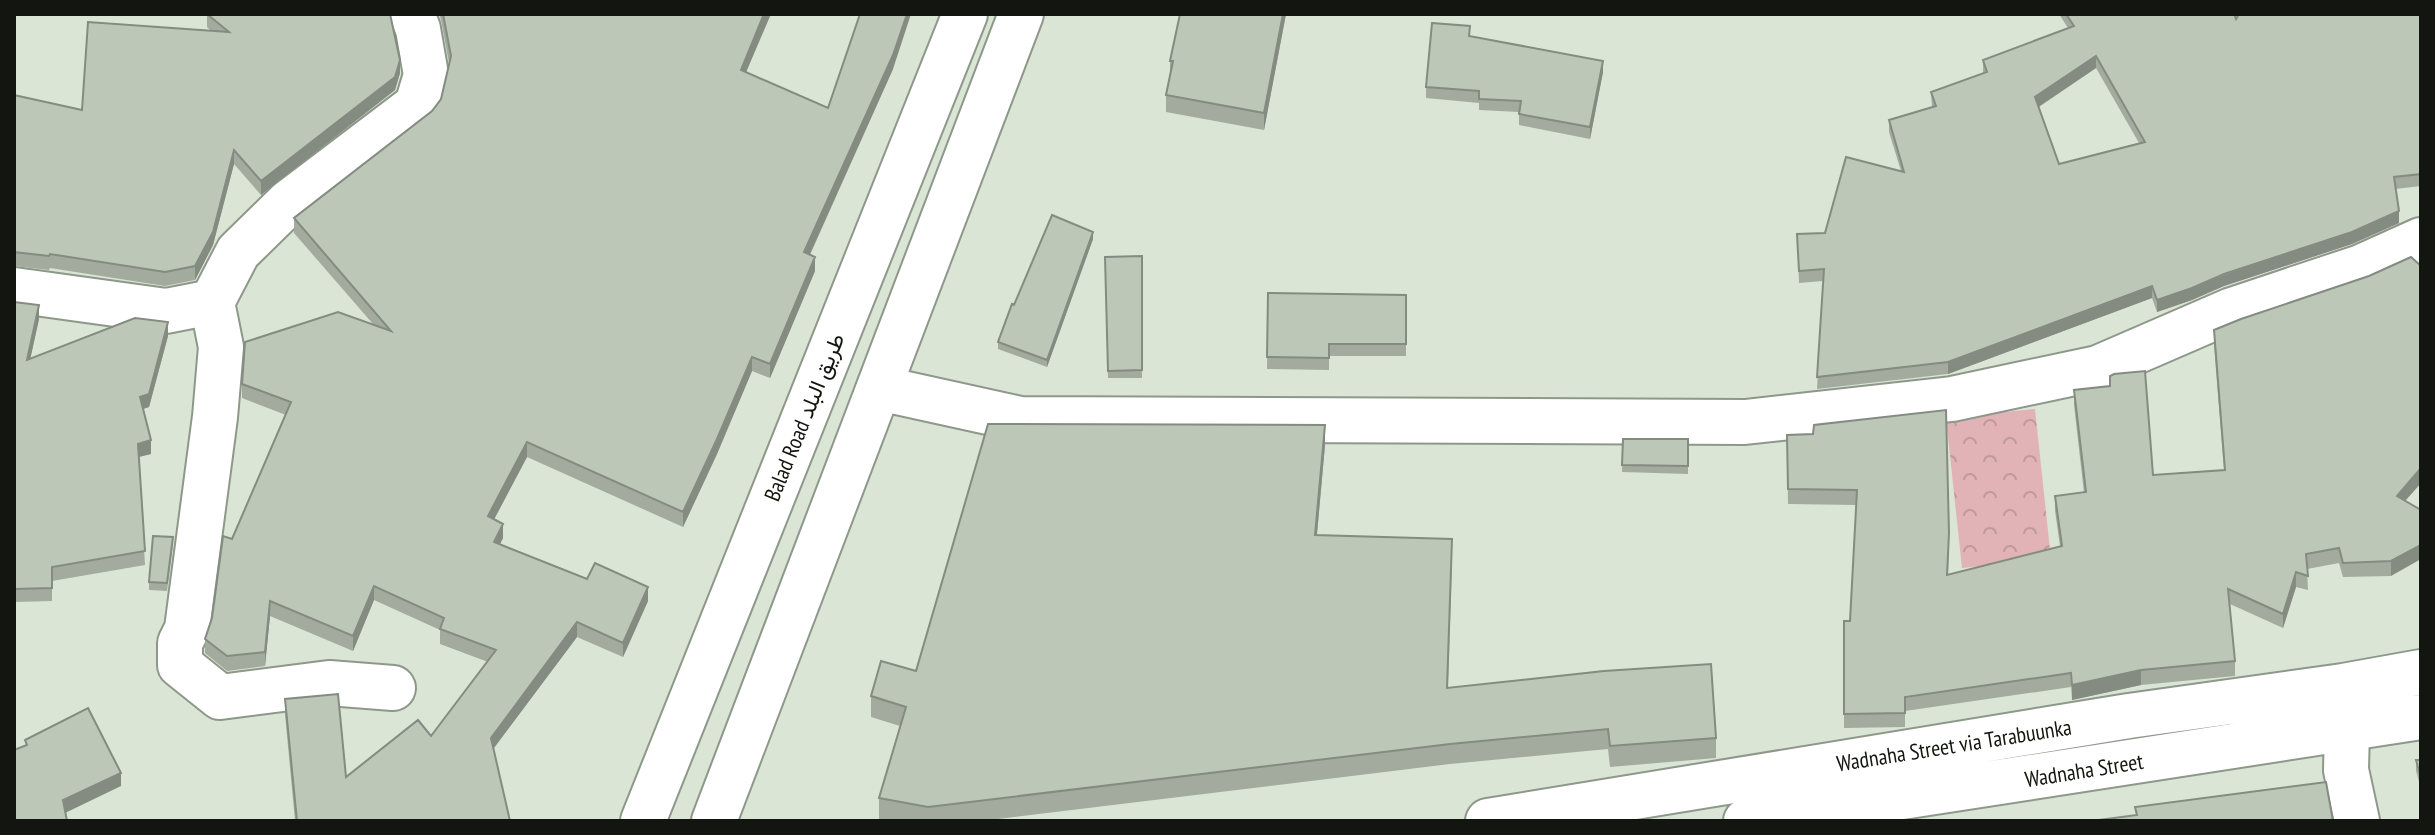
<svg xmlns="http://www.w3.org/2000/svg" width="2435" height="835" viewBox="0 0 2435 835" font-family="'PT Sans Narrow',Vazirmatn,sans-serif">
  <defs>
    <pattern id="forest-crowns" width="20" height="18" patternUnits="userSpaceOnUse" patternTransform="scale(2)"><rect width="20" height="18" fill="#e1b3b6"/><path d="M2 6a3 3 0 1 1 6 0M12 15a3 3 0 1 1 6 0" fill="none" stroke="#c0999b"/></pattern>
  </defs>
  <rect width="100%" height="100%" fill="#dae5d6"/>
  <path fill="url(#forest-crowns)" d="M2035 409 2051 559 1962 568 1946 418Z"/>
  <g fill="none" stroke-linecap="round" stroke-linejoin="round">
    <g stroke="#8e988a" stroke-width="48">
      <path id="street" d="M14 290 166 311 212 302 238 252 289 202 417 105 426 75 418 29 412 14
        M212 302 221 347 215 417 187 629 180 643V665L220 697 329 683 393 688
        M879 388 1020 419 1745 422 1952 399 2098 368 2232 310 2361 267 2421 240
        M2347 730 2346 770 2357 821"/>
    </g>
    <g stroke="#8e988a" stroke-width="48">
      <path id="secondary" d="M1488 821 2129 716 2343 686 2421 672
        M1746 821 2421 717"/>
    </g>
    <g stroke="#8e988a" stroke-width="48">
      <path id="highway" d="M643 821 965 14
        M714 821 1021 14"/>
    </g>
    <use href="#street" stroke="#fff" stroke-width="44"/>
    <use href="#secondary" stroke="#fff" stroke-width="44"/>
    <use href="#highway" stroke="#fff" stroke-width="44"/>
  </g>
  <path fill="#a3ab9e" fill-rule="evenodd" d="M207 14 400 73 395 90 261 195 234 164 213 245 195 280 165 286 50 268 49 270 14 266V95L82 110 211 31 207 27Z
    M439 14H770L746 72 828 108 893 69 810 255 815 271 770 378 752 371 717 454 683 527 527 457 494 519 503 538 500 544 587 579 648 601 623 657 577 637 493 749 510 821H295L285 714V699L346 777 431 736 488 662 440 644V630L374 600 353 651 270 616 265 666 227 671 205 653V639L212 618 232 539 286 415 242 398V384L373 324 294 233V218L432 111 441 99 449 63 441 20Z
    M1286 14 1264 130 1166 112V95L1170 73V61Z
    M2059 14H2234L2236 19 2421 14V186L2395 189 2399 223 2352 244 2224 286 2192 300 2157 312 2152 298 1948 374 1817 389 1823 281 1799 283 1797 234 1825 233 1901 171 1889 132V120L1932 107 1931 92 1983 73V60L2068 28ZM2096 68 2139 143 2059 164 2039 107Z
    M1470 36 1603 72 1590 139 1519 125V112L1479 110V103L1426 98V87Z
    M1093 239 1047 367 998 349V342L1014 305Z
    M1142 256V378H1108L1105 257Z
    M2421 266V483L2405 501 2391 576 2343 577 2339 563 2307 569 2308 590 2296 587 2283 628 2230 604 2235 661V676L2141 685 2072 700 2071 687 1905 711V727L1844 728V621H1850L1856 505 1788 504 1787 435 1949 547 1948 575 2060 546 2055 511V496L2084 493 2074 405V390L2110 386V376L2153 475 2224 470 2214 345V330Z
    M1268 293 1406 295V356H1329V370L1267 369Z
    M14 302 39 319 30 359 168 336 149 407 143 409 151 454 139 457 145 565 52 581V601L14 602Z
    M1623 439H1688V474L1622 472Z
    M1325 445 1317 535 1452 560 1448 688 1716 738V758L1610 767 1608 749 1450 764 982 821H891L879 819V798L900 726 871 717V696Z
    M173 545 167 591 149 590V582Z
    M2416 760H2421V789L2416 771Z"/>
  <path fill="#848b81" d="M764 14H771L741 84V70Z
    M907 14H911L893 69 804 267V252Z
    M1283 14H1286L1264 130V113Z
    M2096 56V68L2035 109V97Z
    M400 60V73L395 90 261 195V181Z
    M1603 61V72L1590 139V127Z
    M234 150V164L213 245 195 280V266Z
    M2399 211V223L2352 244 2224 286 2192 300 2157 312V300Z
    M1093 232V239L1047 367V360Z
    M815 257V271L770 378V364Z
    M2152 286V298L1948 374V362Z
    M39 305V319L27 374V360Z
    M168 322V336L149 407 140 410V397Z
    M752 357V371L717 454 683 527V512Z
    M1325 425V445L1315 555V535Z
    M151 440V454L138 457V444Z
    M527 442V457L488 531V516Z
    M2421 468V483L2397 510V496Z
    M503 524V538L494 556V542Z
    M2421 545V559L2391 576V561Z
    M2296 572V587L2283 628V614Z
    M374 586V600L353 651V636Z
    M648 587V601L623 657V643Z
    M270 601V616L265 666V652Z
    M577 622V637L491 752V738Z
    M2141 670V685L2072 700V685Z
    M121 773V786L63 814V800Z"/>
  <path fill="#bdc7b8" stroke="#848b81" stroke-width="2" fill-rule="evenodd" d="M207 14H390L400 60 395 77 261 181 234 150 213 232 195 266 165 272 50 254 49 256 14 252V95L82 110 88 22 229 32Z
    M443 14H764L741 70 828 108 860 14H907L893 55 804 252 815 257 770 364 752 357 717 439 683 512 527 442 488 516 503 524 494 542 587 579 595 563 648 587 623 643 577 622 491 738 510 821H297L285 699 338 694 346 777 418 720 431 736 496 650 440 629 444 618 374 586 353 636 270 601 265 652 227 656 205 639 212 618 223 536 232 539 291 402 242 384 245 342 338 312 391 331 294 218 432 111 441 99 451 56Z
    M1180 14H1283L1264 113 1166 95 1173 61H1170Z
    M2066 14H2234L2236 19 2239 14H2421V174L2394 177 2399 211 2352 232 2224 274 2192 288 2157 300 2152 286 1948 362 1817 377 1824 269 1799 271 1797 234 1825 233 1846 157 1904 172 1889 120 1936 106 1931 92 1987 72 1983 60 2074 26ZM2096 56 2145 142 2059 164 2035 97Z
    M1432 23 1470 26 1469 36 1603 61 1590 127 1519 114 1521 101 1479 99V91L1426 87Z
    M1052 215 1093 232 1047 360 998 342 1012 304 1014 305Z
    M1142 256V370L1108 371 1105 257Z
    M2411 257 2421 266V468L2397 496 2421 510V545L2391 561 2343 563 2339 548 2306 554 2308 576 2296 572 2283 614 2228 589 2235 661 2141 670 2072 685 2071 673 1905 697V713L1844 714V621H1850L1857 490 1788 489 1787 435 1813 434 1814 425 1946 410 1949 533 1947 575 2062 546 2055 496 2086 492 2074 390 2110 386V376L2114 374 2145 371 2153 475 2225 470 2214 330 2241 319 2369 276Z
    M1268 293 1406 295V344H1329V358L1267 357Z
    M14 302 39 305 27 360 135 318 168 322 149 394 140 397 151 440 138 444 145 551 52 567V588L14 589Z
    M988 424 1325 425 1315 535 1452 539 1447 688 1604 671 1711 664 1716 738 1610 746 1608 729 1450 744 928 807 879 798 906 707 871 696 881 661 916 671Z
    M1623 439H1688V466L1622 465Z
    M153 536 173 537 167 583 149 582Z
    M88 708 121 773 63 800 67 821H14V750L27 745 25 740Z
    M2416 760H2421V778Z
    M2326 782 2333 821H2091L2137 815 2135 807Z"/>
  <g text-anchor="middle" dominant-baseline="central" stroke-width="7" stroke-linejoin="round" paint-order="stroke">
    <g font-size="22" fill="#121510" stroke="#fff">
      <text transform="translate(804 417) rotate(-68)">Balad Road طريق البلد</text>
      <text transform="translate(1954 745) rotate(-9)">Wadnaha Street via Tarabuunka</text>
      <text transform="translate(2084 770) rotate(-9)">Wadnaha Street</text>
    </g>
  </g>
  <rect width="2435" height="835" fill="none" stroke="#121510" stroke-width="32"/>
</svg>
